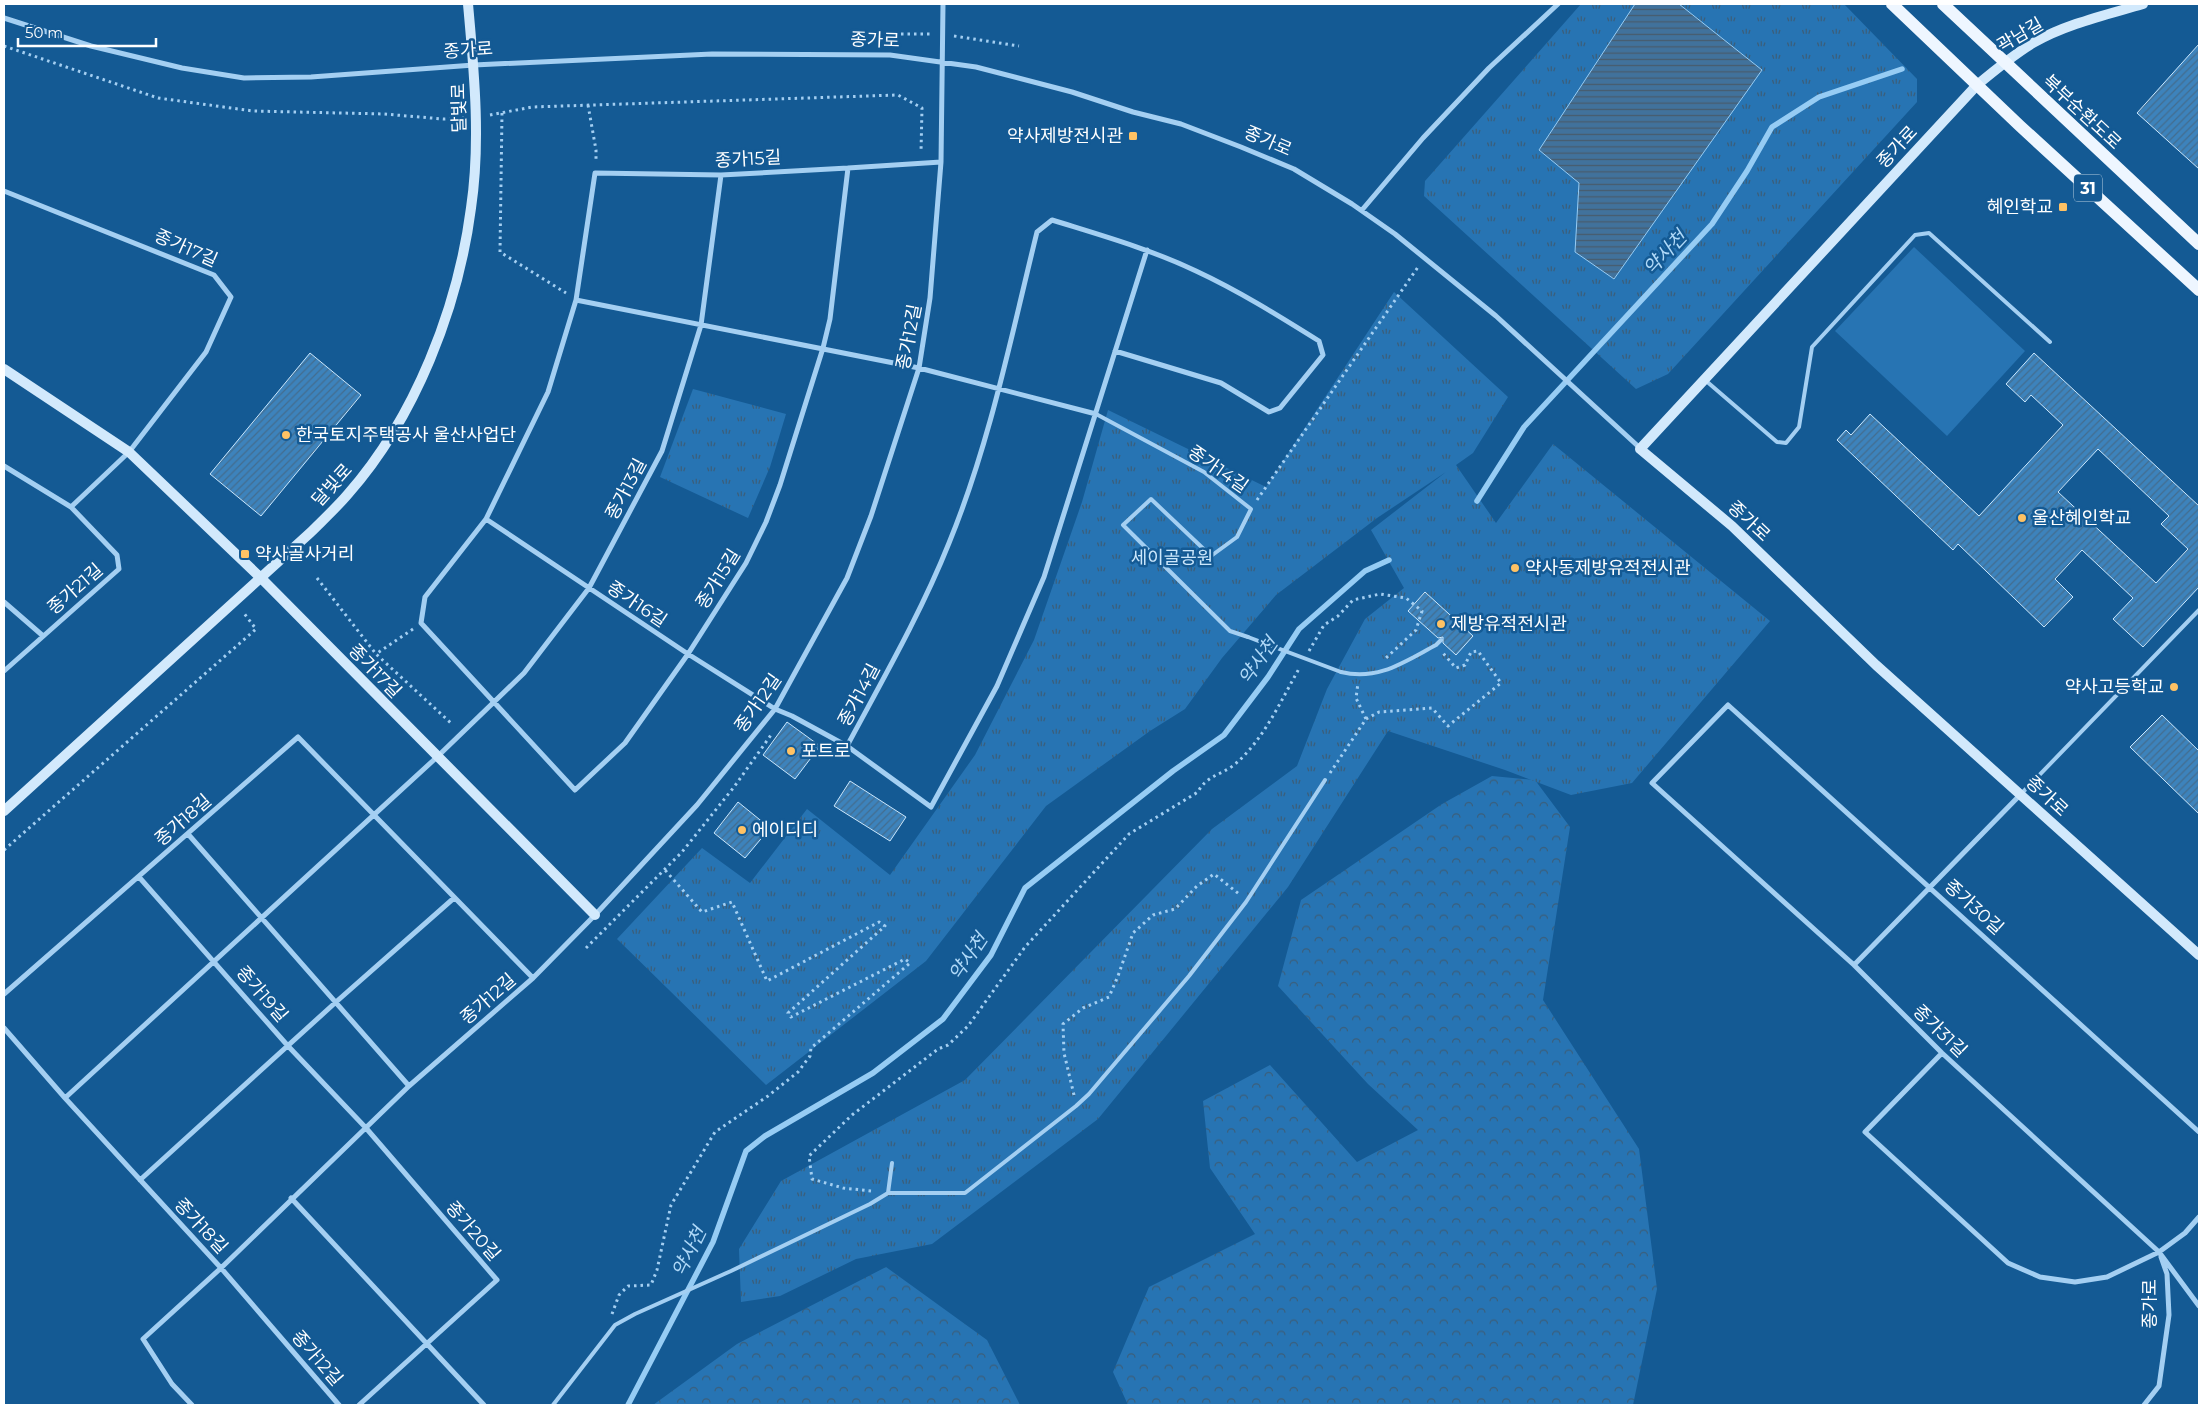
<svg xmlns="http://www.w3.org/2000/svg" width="2203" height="1409" viewBox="0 0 2203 1409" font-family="Montserrat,'Noto Sans KR',sans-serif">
  <defs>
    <pattern id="forest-crowns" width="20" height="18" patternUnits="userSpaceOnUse" patternTransform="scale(1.25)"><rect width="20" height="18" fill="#2774b3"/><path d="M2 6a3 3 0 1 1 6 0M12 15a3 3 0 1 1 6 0" fill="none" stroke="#3b5e7a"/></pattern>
    <pattern id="park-tufts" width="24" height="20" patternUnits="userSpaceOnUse" patternTransform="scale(1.25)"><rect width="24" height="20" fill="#2774b3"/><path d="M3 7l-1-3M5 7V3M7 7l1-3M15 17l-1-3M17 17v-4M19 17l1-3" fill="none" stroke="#3b5e7a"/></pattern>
    <pattern id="water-rules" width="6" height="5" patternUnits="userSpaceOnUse" patternTransform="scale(1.25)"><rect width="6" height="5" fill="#41729c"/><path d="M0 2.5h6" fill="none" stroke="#485b6c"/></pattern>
    <pattern id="building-hatch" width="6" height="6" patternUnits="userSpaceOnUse" patternTransform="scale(1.25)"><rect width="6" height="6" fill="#3d83bc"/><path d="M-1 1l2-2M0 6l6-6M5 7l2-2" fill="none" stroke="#436d8f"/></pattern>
  </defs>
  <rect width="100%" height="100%" fill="#145a94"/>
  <path fill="#2774b3" d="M1914 247 2025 351 1947 436 1835 331Z"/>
  <path fill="url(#forest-crowns)" d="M1492 776 1535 780 1570 827 1543 1000 1639 1149 1657 1289 1633 1405H1128L1113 1372 1149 1287 1255 1234 1210 1168 1203 1101 1270 1065 1357 1162 1418 1130 1368 1084 1278 986 1301 900 1442 804Z
    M886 1267 987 1340 1020 1405H653L737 1344Z"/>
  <path fill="url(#park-tufts)" d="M1581 4H1844L1917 79V102L1668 374 1636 389 1424 196 1425 181Z
    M1394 292 1508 397 1473 453 1456 465 1496 523 1553 444 1770 621 1632 783 1571 795 1505 770 1388 731 1288 887 1098 1119 932 1244 856 1259 780 1296 741 1302 739 1249 781 1181 965 1080 1212 829 1297 766 1327 689 1365 619 1404 588 1371 530 1446 472 1377 518 1276 595 1222 658 1185 709 1150 731 1046 806 926 961 766 1085 617 939 702 848 750 883 807 809 890 875 975 755 1034 640 1082 502 1108 410 1266 487Z
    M693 389 786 414 770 467 748 518 660 477Z"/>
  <path fill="url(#water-rules)" stroke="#96ccf4" d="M1635 4H1679L1762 70 1614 279 1575 252 1579 183 1539 150Z"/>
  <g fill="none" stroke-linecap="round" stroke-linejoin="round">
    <path stroke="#96ccf4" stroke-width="5.5" d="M1477 501 1524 427 1712 224 1747 171 1772 127 1819 97 1902 69
      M628 1405 713 1242 746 1151 765 1136 873 1073 943 1019 991 955 1025 888 1173 771 1224 735 1268 677 1299 629 1365 571 1389 560"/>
  </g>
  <path fill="url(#building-hatch)" stroke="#cbe7fc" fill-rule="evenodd" d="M2199 44V169L2137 113Z
    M310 353 361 395 261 516 210 474Z
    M2034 353 2199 506V587L2143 647 2113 619 2133 598 2082 550 2055 579 2073 597 2044 627 1958 544 1953 550 1837 440 1846 430 1851 435 1870 414 1979 516 2063 425 2031 395 2025 402 2006 384ZM2098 449 2169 516 2161 524 2188 549 2156 583 2058 492Z
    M1425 592 1473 636 1456 655 1443 643V637L1438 638 1408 611Z
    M2162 715 2199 751V814L2130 747Z
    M787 722 820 746 795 779 763 755Z
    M850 781 906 817 890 841 834 806Z
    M738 802 770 828 745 858 714 833Z"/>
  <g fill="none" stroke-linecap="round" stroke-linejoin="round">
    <path stroke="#a4cff2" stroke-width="3" stroke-dasharray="2.5 4" stroke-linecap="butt" d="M901 34H932
      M954 36 1019 46
      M4 46 158 98 253 111 384 114 443 119 464 118
      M588 105 596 150V162
      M502 113 500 252 566 293
      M490 115 532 107 898 95 922 108 921 152
      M1257 500 1418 267
      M317 578 376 654
      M413 629 376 654 453 725
      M1309 651 1324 625 1338 616 1353 600 1380 594 1406 598 1422 611 1416 630 1386 658
      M1366 719 1379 712 1432 708 1448 726 1501 683 1478 651 1471 652 1465 665 1456 668 1442 652
      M1330 773 1366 719 1356 698 1358 683
      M4 850 256 629 243 612
      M586 948 682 852 734 787 771 735
      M1074 1095 1064 1053 1063 1024 1083 1008 1109 997 1118 976 1133 933 1153 915 1175 909 1197 886 1214 874 1239 894
      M871 1191 843 1188 812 1179 809 1156 852 1115 938 1049 948 1045 968 1026 1025 947 1129 834 1198 792C1206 776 1221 775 1234 765 1264 740 1281 700 1300 667
      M612 1314 619 1295 628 1286 651 1285 657 1270 671 1205 715 1132 768 1096 798 1072 810 1056 811 1048 910 963 905 959 791 1017 788 1013 885 926 879 922 767 981 732 902 702 912 665 870"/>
    <path stroke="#a4cff2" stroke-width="4" d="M1705 380 1777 442 1786 443 1799 427 1812 347 1915 235 1929 233 2050 342
      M1096 414 1204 472 1251 509 1237 537 1211 556 1151 499 1123 525 1230 631 1248 637
      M1341 672C1378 681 1404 662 1436 645L1441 640
      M2021 794 2199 610
      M888 1193 892 1163
      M553 1405 615 1325 635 1314 731 1271 870 1204 888 1193H965L1076 1106 1089 1094 1189 976 1246 902 1325 780"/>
    <path stroke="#a4cff2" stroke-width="5" d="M4 18 91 46 182 68 244 78 311 77 474 65 712 54 890 55 976 67 1072 92 1133 112 1181 124 1241 147 1294 169 1352 204 1395 234 1496 316 1640 448
      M848 168 830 319 823 348 780 485 766 522 746 563 688 654 625 743 575 790 421 623 425 597 486 519 548 392 576 300 595 173 721 175Z
      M848 168 941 162
      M4 191 214 275 231 297 206 352 129 452 71 507
      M1362 210 1423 138 1489 68 1558 4
      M576 300 919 368 1096 414
      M1115 351 1221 383 1269 412 1280 408 1323 355 1319 341C1279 316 1239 291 1196 271 1150 249 1100 235 1052 220L1037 232C1011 337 990 443 949 543 921 613 883 679 847 746L931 807 997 686 1044 577 1147 250
      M4 466 71 507 117 555 119 569 4 671
      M486 519 688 654 775 709 792 716 847 746
      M4 602 42 635
      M188 834 409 1086
      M139 877 288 1046 366 1128 497 1280 359 1405
      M1854 965 2021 794
      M4 994 298 737 533 978
      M4 1028 65 1098 221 1268 339 1405
      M1942 1053 1865 1132 2008 1263 2040 1277 2075 1282 2107 1277 2159 1252 2185 1233 2199 1217
      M65 1098 437 757 524 673 589 588 662 451 701 325 721 175
      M2199 1132 1728 705 1652 783 1854 965 1942 1053 2159 1252 2199 1306
      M140 1180 336 1002 454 898
      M291 1198 484 1405
      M192 1405 172 1384 143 1339 221 1268 409 1086 533 978 595 915 697 805 775 709 847 578 871 516 919 368 930 298 941 162 943 4
      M2144 1405 2159 1386 2169 1315 2167 1274 2161 1257"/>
    <path stroke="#d2e9fc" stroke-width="10" d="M2143 4C2106 15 2066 24 2033 43 2013 55 1995 70 1977 85L1640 449 1732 526 1876 665 2199 955
      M4 369 129 452 261 578 595 915
      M4 811 311 532C324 519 337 507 348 494 415 418 458 308 471 208 481 141 474 71 468 4"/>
    <path stroke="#eef6ff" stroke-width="12" d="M1892 4 2020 126 2199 290
      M1943 4 2199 244"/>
    <path stroke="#a4cff2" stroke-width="4" d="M1248 637 1341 672"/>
  </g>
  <g fill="#ffc264" stroke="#145a94" stroke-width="2">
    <rect x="1128" y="131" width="10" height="10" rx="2.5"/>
    <rect x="2058" y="202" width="10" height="10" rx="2.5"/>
    <circle cx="286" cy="435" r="5"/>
    <circle cx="2022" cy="518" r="5"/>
    <rect x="240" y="549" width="10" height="10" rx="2.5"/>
    <circle cx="1515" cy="568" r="5"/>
    <circle cx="1441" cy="624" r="5"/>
    <circle cx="2174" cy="687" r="5"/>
    <circle cx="791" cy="751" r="5"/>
    <circle cx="742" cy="830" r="5"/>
  </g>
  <g text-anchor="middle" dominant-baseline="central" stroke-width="5" stroke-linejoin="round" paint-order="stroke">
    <rect fill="#145a94" stroke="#b8cedf" stroke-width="1" x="2074" y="174.5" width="28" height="27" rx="4"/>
    <g font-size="16" font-weight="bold" fill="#fff">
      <text x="2088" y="188">31</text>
    </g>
    <g font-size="18" fill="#fff" stroke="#145a94">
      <text transform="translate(2020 35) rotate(-30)">곽남길</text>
      <text transform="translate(875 40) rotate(2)">종가로</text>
      <text transform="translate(468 50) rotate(-4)">종가로</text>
      <text transform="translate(459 108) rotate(-91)">달빛로</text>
      <text transform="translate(2082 112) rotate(43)">북부순환도로</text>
      <text transform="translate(1268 141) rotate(23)">종가로</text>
      <text transform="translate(1897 147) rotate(-47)">종가로</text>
      <text transform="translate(748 159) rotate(-3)">종가15길</text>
      <text transform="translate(186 248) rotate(24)">종가17길</text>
      <text transform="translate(909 337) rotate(-79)">종가12길</text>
      <text transform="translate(1218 469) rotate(35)">종가14길</text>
      <text transform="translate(332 485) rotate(-48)">달빛로</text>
      <text transform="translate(626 489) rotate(-62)">종가13길</text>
      <text transform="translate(1749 521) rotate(43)">종가로</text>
      <text transform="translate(718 579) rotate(-58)">종가15길</text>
      <text transform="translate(75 589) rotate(-41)">종가21길</text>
      <text transform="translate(637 604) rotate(34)">종가16길</text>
      <text transform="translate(375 671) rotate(46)">종가17길</text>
      <text transform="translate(859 695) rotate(-62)">종가14길</text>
      <text transform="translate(758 703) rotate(-55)">종가12길</text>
      <text transform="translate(2047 796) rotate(43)">종가로</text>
      <text transform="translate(183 820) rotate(-41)">종가18길</text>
      <text transform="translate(1974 907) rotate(42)">종가30길</text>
      <text transform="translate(262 994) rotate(49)">종가19길</text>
      <text transform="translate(488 999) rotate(-41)">종가12길</text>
      <text transform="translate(1940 1031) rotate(44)">종가31길</text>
      <text transform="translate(201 1226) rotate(47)">종가18길</text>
      <text transform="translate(473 1231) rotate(49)">종가20길</text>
      <text transform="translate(2150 1304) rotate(-90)">종가로</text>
      <text transform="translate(317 1358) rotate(49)">종가12길</text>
    </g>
    <g font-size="18" fill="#fff" stroke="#145a94" text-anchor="start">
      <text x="1123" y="136" text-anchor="end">약사제방전시관</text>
      <text x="2053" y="207" text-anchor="end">혜인학교</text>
      <text x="296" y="435">한국토지주택공사 울산사업단</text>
      <text x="2032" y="518">울산혜인학교</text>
      <text x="255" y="554">약사골사거리</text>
      <text x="1525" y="568">약사동제방유적전시관</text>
      <text x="1451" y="624">제방유적전시관</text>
      <text x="2164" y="687" text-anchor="end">약사고등학교</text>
      <text x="801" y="751">포트로</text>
      <text x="752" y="830">에이디디</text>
    </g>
    <g font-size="18" fill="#cbe7fc" stroke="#145a94">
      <text x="1172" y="558">세이골공원</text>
    </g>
    <g font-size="19" font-style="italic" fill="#b0d9f8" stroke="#145a94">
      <text transform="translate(1665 253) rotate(-47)">약사천</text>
      <text transform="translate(1258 661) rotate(-55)">약사천</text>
      <text transform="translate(968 957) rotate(-56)">약사천</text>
      <text transform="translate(689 1252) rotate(-64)">약사천</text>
    </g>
  </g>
  <rect width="2203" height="1409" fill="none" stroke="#ffffff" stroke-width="10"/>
  <path d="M18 38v8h138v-8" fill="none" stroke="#ffffff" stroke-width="2.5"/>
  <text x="25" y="38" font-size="15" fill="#ffffff" stroke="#145a94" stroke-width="4" paint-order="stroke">50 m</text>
</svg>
